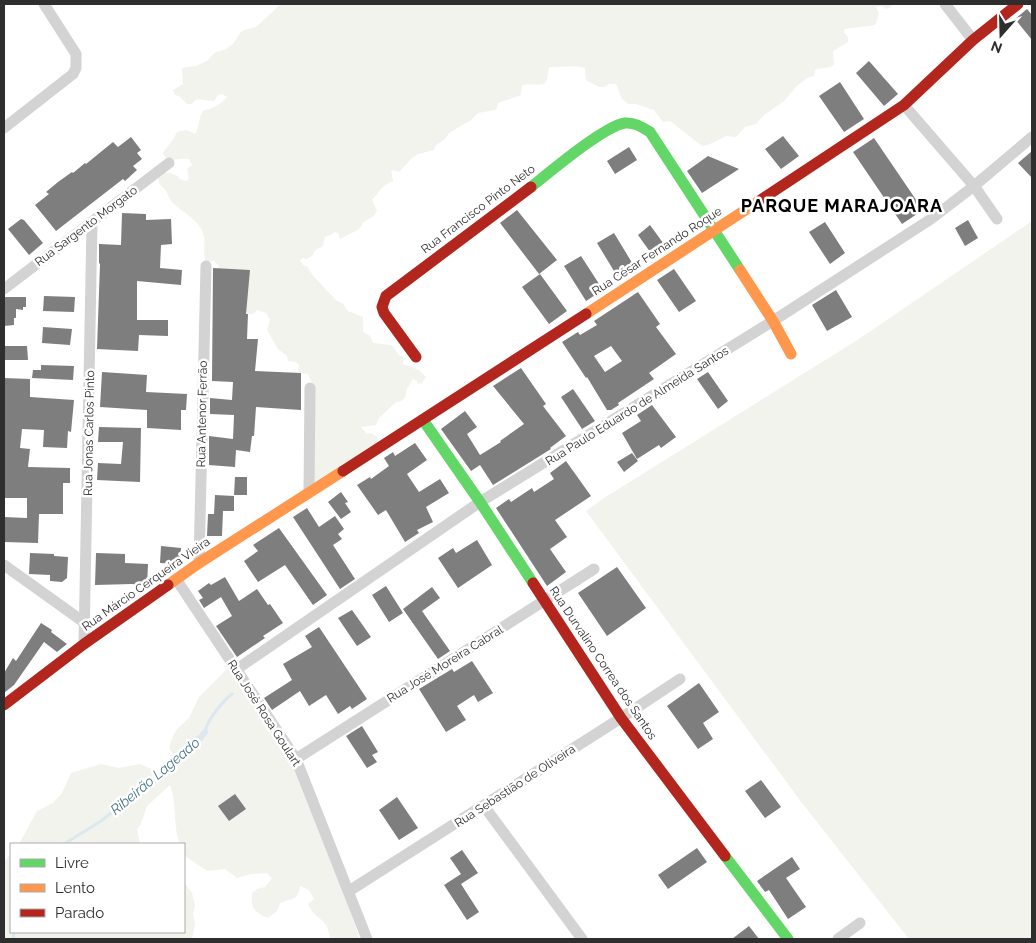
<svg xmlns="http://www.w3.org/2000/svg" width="1036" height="943" viewBox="0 0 1036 943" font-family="Raleway,sans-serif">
  <rect width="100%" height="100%" fill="#fff"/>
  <path fill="#f1f3ec" d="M281 4H892L891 7 886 9 882 6 876 7 879 13 875 25 845 29 844 32 848 37V42L833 51 834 65C828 69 821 67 815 70L814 76 807 78 797 86 783 102 764 115 756 124 745 127 736 137 726 136 710 144 702 146 670 121 663 122 654 110 636 104H628L622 99 616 84H609L605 87H599L586 80 585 68C574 64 561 68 549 67L547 80 544 84C536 86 530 83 522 85L521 95 498 103 497 108 495 110 478 113 471 120 449 133 445 139 435 146 434 150 418 154 412 158 399 172 394 170 391 171 393 181C381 186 380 191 372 200L377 211C374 217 370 218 365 221 358 225 365 222 360 228 359 230 342 238 340 239L338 233 334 232 331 235 325 237 323 246 315 250 313 255 307 259 303 258 300 260 303 265 308 267 309 270 315 278 336 300 343 304 348 311 363 317V332L370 336 373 343 392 345 399 355 403 357V364L419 370 426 377 422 383 418 384 417 381 413 379 407 389 405 398 401 401 396 402 379 418 376 425 361 427 367 434 371 433 377 437 378 442 309 491 313 385 308 374 301 373 298 371 299 365 296 362 288 361 287 356 278 349 267 330 270 320 266 313 257 310 253 314H248L243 310 217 271 219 266 214 261 209 262 205 260C203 251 206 241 203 233 199 220 182 212 173 203 166 196 170 192 160 185L158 178 163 173H170L178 176 179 179 186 181 189 179 187 169 192 165 189 159C181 158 174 160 167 160L163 153 174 138 177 132 186 130 195 134C200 126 198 117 204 110 211 110 223 103 227 97L222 94 218 95 214 101C205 102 197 95 192 104H187L179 96 175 95 173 90 183 84 182 68 196 66 207 61 214 53 226 49 233 44 240 33 244 30 256 27Z
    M1032 221V939H909L802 803 586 511 604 498 859 339Z
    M233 663 296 759 360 939H330C327 915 316 922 308 904L314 899 309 890 300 886C298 901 292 898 280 903L277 911 268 918C254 913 251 908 252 893L257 889 265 887 272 878 267 873 251 874 237 878 225 869 207 871 185 856 184 844H180C172 823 178 806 170 785L147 806 141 824 137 829 140 844H19L37 811 53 803 62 793 71 773 101 764 118 768 140 764 154 770 166 773 172 772 174 756 169 748 172 738 177 729 189 718 199 697Z
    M11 854V932H184V882L192 893 195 906 193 914 195 923 192 939H4V862Z"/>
  <path fill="#dbe9ef" d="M207 725 208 733 202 741 192 747 176 764 164 772V764L171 760 178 751 184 748 188 740 199 735Z"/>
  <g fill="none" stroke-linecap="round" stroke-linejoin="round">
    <path stroke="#dbe9ef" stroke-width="3" d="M206 728C209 718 224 700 232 694
      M64 844 101 821 168 768
      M13 939 14 932"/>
  </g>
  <path fill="#7e7e7e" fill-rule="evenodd" d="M1027 9 1032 15V40L1015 19Z
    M869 61 898 94 884 106 856 73Z
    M840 82 864 119 844 132 819 96Z
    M783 136 799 156 781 169 765 149Z
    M131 137 141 150 137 153 142 159 133 166 137 170 125 181 123 179 56 231 35 205 49 194 46 192 58 182 72 172 73 173 85 163 86 164 113 142 118 147Z
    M874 138 923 210 902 224 853 152Z
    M629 147 637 160 615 174 607 161Z
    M1032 151V178L1018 163Z
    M708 156 739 169 702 193 687 171Z
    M517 210 557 260 539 274 500 223Z
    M122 213 146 214V220L171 219 172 244 161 245 160 268 182 270 181 285 137 281V320H168V336L139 335 138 351 97 349 100 264 99 263V244L121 245Z
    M21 219 24 220 43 243 29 255 8 229Z
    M968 220 978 238 965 246 955 228Z
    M825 222 845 253 830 264 809 232Z
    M650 225 666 247 653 256 638 235Z
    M614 233 634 266 617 276 597 243Z
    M581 256 603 290 586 301 564 266Z
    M213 268 250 270 246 314H248L247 339H258L255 371 301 373V410L256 407 254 436H252L250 452 236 450 235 467 209 465V436L233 439 234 415 210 414V398L232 400 233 382 212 381Z
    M674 269 696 301 679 312 657 280Z
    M540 274 567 311 549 324 522 287Z
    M836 290 852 317 827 331 812 305Z
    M638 292 660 324 656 327 676 354 649 373 654 379 618 403 619 405 611 410H607L587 377 586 378 562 342 578 332 580 335 597 325 594 321ZM611 346 622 361 605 372 594 356Z
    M44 296 75 297 74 312 43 311Z
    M5 297H26V307H23V310L16 309V318H14V325L4 326Z
    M43 327 72 329 70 345 42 343Z
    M4 346H27L28 360H4Z
    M41 365 74 366 73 380 32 378 33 370H41Z
    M521 368 546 404 543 406 566 436 550 448 551 449 493 485 480 465 471 471 441 429 465 411 477 427 467 434 480 455 501 442 500 441 524 424 493 386Z
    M102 372 147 375 146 392 187 394 186 410H181V430L147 428V410L100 407Z
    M708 372 728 401 718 409 697 379Z
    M4 378 30 379V397L74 400 71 432 68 431 67 448 43 447 44 430 22 429 20 448 30 449 28 467 70 468V483H63V514H39L38 543 4 542V517L27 518V498H4Z
    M573 389 595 421 582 429 561 397Z
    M652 405 676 437 661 448 659 445 637 459 622 433 641 421 637 415Z
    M99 427 141 428 140 482 97 480 98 463 121 464 123 442H98Z
    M415 443 427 460 407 474 419 492 440 479 449 493 426 507 433 522 417 530 419 533 405 542 386 510 378 515 357 485 370 477 371 479 389 466 384 458 393 452 395 456Z
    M632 453 638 461 624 472 617 462Z
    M566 461 591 496 555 520 567 537 550 549 566 572 547 586 496 508 509 499 511 502 532 488 534 492 554 479 550 473Z
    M235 477H247V495H234Z
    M341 492 348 502 345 503 351 512 341 519 328 502Z
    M215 495 234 496V511H223L222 536H207L208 514H214Z
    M307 508 319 527 335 516 344 529 338 534 342 539 333 545 355 579 340 589 293 517Z
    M279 528 327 595 313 605 285 565 258 582 244 561 258 551 253 545Z
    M477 540 492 565 458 588 438 558 453 548 456 553Z
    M161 546 181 548 180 564 160 563Z
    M30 553 54 554V556L68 557 67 578 62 582 50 581V575L29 574Z
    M96 553 125 554V563L148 564 147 586 132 584 95 585Z
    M617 567 646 608 607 636 578 593Z
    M225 577 239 601 257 589 268 605 270 604 283 623 263 636 265 638 237 657 216 626 232 616 221 597 204 608 199 600 203 598 198 591 209 583 211 585Z
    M386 586 403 613 389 622 372 595Z
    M432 587 440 598 422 611 450 651 438 659 403 609Z
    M352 610 371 637 357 646 338 618Z
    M41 623 52 630 51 632 67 644 57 652 44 642 14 685 4 693V673L13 658 16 661Z
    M319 627 367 699 352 709 350 706 338 714 326 695 309 706 300 691 272 710 264 698 292 680 283 664 312 647 305 636Z
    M472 661 493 693 478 702 474 695 457 706 466 720 446 732 419 689 452 669 454 672Z
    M699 683 719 712 703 723 713 739 698 749 667 706Z
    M362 726 378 752 372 755 377 762 367 768 346 736Z
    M761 780 781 807 765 818 745 791Z
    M235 794 246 809 229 821 218 806Z
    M397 797 418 828 399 840 379 810Z
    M697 848 707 862 668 889 658 875Z
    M462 850 478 873 461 884 479 912 467 920 444 885 461 874 450 858Z
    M792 857 800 869 786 878 806 907 788 919 769 890 765 892 757 881Z
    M749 926 759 939H732Z"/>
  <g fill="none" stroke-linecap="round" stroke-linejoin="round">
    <path stroke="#d3d3d3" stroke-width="11" d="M945 4 973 40
      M904 105 974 186 997 219
      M4 128 73 74 76 68V54L44 4
      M4 289 169 163
      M309 491 310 388
      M199 563 206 266
      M4 565 85 623
      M176 579 296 759 367 939
      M84 644 92 222
      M237 669 480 502 773 321 931 219 974 186 1032 137
      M296 759 594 569
      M484 806 582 939
      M349 891 621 718 680 679
      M838 939 860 923"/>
    <path stroke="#63d668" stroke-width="11" d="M531 187C550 172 604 126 625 123 634 122 642 127 650 132L740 270
      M423 420 480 502 533 583
      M725 856 788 939"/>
    <path stroke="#ff974d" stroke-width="11" d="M740 270 773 321 791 354
      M586 314 762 199
      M168 585 199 563 343 471"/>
    <path stroke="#b3261e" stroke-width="11" d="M762 199 904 105 973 40 1018 4
      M416 357 384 313 382 307 386 296 531 187
      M343 471 586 314
      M533 583 621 718 725 856
      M4 705 84 644 168 585"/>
  </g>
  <g text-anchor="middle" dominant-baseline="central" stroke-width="5" stroke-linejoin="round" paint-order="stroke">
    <g font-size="12" fill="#2e2e2e" stroke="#fff">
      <text transform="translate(478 209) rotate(-37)">Rua Francisco Pinto Neto</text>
      <text transform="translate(86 226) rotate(-37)">Rua Sargento Morgato</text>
      <text transform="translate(657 251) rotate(-33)">Rua César Fernando Roque</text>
      <text transform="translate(637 406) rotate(-32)">Rua Paulo Eduardo de Almeida Santos</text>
      <text transform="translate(202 414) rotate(-89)">Rua Antenor Ferrão</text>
      <text transform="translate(89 433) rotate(-89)">Rua Jonas Carlos Pinto</text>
      <text transform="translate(146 584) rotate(-35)">Rua Márcio Cerqueira Vieira</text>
      <text transform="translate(603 663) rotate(56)">Rua Durvalino Correa dos Santos</text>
      <text transform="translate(445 664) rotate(-32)">Rua José Moreira Cabral</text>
      <text transform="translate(264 713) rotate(57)">Rua José Rosa Goulart</text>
      <text transform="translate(515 786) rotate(-33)">Rua Sebastião de Oliveira</text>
    </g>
    <g font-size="14" font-style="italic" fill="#447388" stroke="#fff">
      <text transform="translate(155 776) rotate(-40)">Ribeirão Lageado</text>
    </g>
    <g font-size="18" font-weight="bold" letter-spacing="1" fill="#000" stroke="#fff">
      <text x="842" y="205">PARQUE MARAJOARA</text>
    </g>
  </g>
  <rect width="1036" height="943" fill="none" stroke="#2e2e2e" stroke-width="10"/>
  <rect x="10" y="843" width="175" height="90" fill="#ffffff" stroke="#ababab"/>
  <rect x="20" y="859" width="25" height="8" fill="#63d668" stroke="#ababab"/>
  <text x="55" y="868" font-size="15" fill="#2e2e2e">Livre</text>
  <rect x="20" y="884" width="25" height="8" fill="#ff974d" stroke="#ababab"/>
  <text x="55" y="893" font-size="15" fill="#2e2e2e">Lento</text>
  <rect x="20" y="909" width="25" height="8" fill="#b3261e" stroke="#ababab"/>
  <text x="55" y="918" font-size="15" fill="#2e2e2e">Parado</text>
  <g transform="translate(1001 35) rotate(200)" stroke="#ffffff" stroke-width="4" paint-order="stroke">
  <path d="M0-4L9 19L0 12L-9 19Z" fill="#2e2e2e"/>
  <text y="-8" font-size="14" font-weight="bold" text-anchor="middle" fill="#2e2e2e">N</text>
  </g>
</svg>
